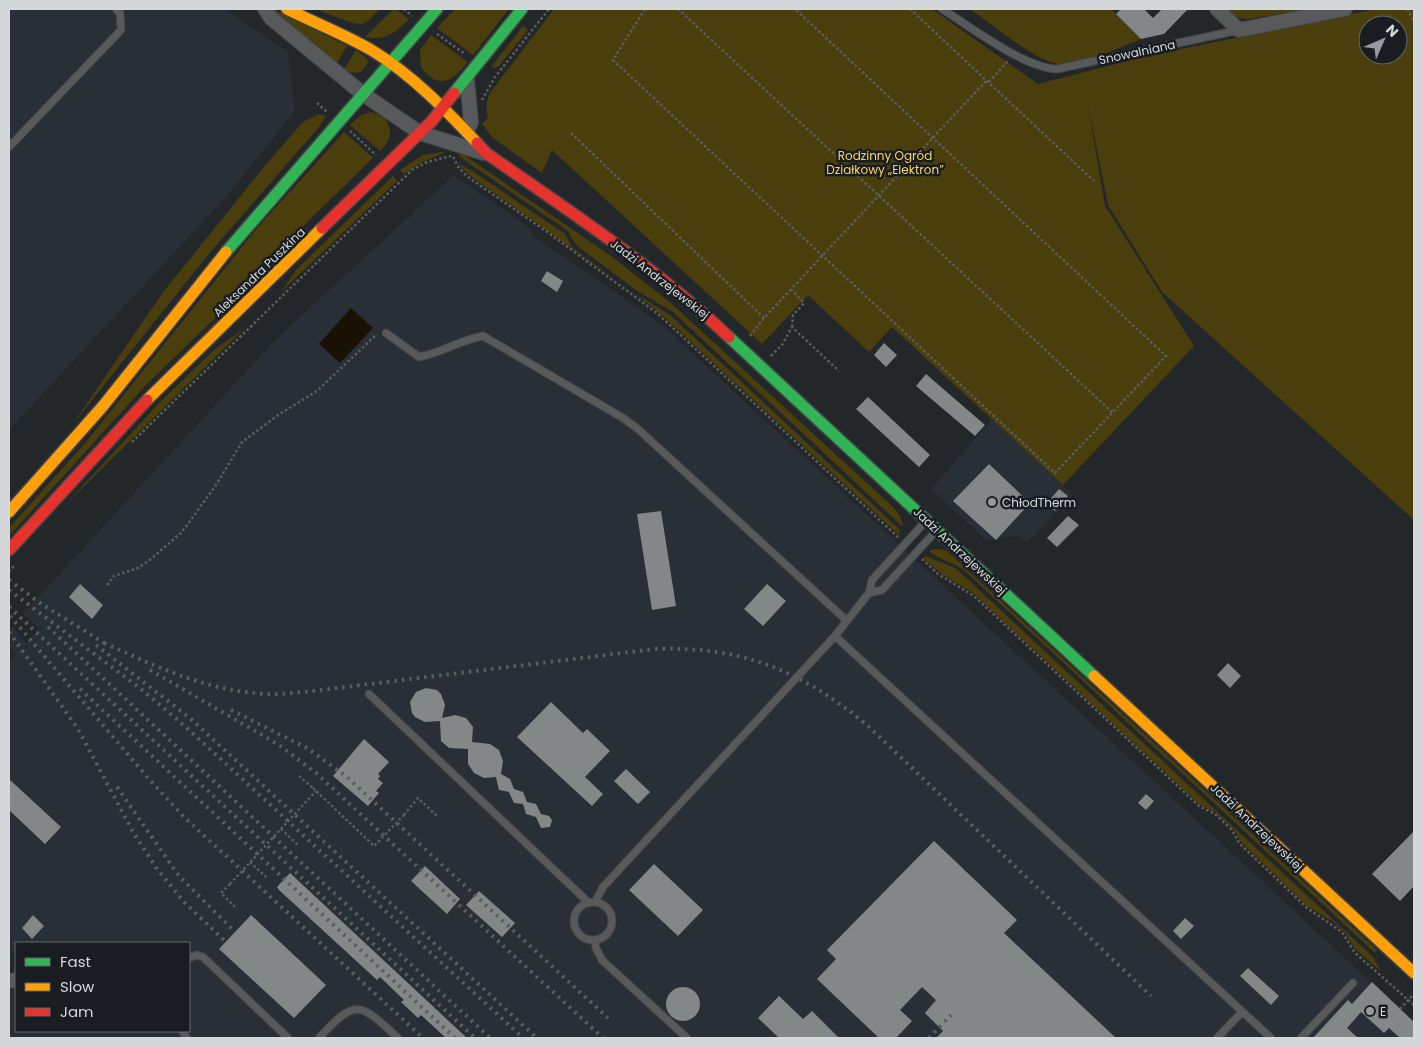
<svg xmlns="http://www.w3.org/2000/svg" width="1423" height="1047" viewBox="0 0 1423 1047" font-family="Poppins,sans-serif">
  <rect width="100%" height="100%" fill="#242729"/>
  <path fill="#282f36" d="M9 9H225L288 52 295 111 227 196 9 430Z
    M454 175 531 229V234L661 324 1414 1022V1038H9V989L16 987V1031H189V943H16V956L9 948V662L16 656 9 645V629L12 626 26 643 39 629 23 614 43 592 275 340Z
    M992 419 1073 495 1027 543 1019 536 986 540 931 489Z"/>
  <path fill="#4b3e0d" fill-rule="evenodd" d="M320 9H380L367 22 362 24 353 23 320 11Z
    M455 9H509L473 55 437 28Z
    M554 9H932L1038 84 1147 56 1377 9H1414V520L1162 292 1108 205 1088 105 1105 206 1194 346 1063 485 892 327 869 352 808 295 762 344 552 150 542 173 493 138 482 124 488 118 486 107 489 94ZM1368 25H1398V55H1368Z
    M970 9H1111L1141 39C1124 46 1075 67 1057 64 1033 59 992 24 970 9Z
    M1225 9H1310L1247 19 1234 17Z
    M393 10H397L409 19C396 33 385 41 365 37Z
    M277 11 347 46 337 63 276 13Z
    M523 26 528 30 499 66 495 68 491 67Z
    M431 35 468 62C452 81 439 91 421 67L420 50Z
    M356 50 367 59 368 63 361 72 351 73 344 69Z
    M371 112 384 117C394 130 391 141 380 151L350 125 361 115Z
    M319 114 326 116 319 127 207 256 72 425 164 291 268 162 303 122Z
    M344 132 373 158 311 218 241 293 146 385 9 536V528L86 442 258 227Z
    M448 151 420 163 404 174 400 170 423 155Z
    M457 152 464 155 611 256 672 304 893 507 900 516 903 527 673 312 636 290 576 245 568 231 460 157Z
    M458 163 474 172 565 234 572 247 616 280 469 175Z
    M393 176 397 181 281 292 296 270Z
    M636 294 670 315 900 530 899 535 664 317Z
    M244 329 65 505 160 402 215 349Z
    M934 549 946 550 1378 951 1374 952 965 571C953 562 939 560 929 551Z
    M926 556 955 568 963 575 1373 957 1381 971 1355 949 1346 934 1334 922 1308 907 1241 842 1234 830 1215 812 1200 805 972 592 943 575 923 558Z"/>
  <path fill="#181104" d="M351 308 373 328 340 363 319 344Z"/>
  <path fill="#848788" d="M1121 9H1144L1153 18 1162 9H1188L1164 34 1141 39 1116 14Z
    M547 271 563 281 557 292 541 281Z
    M884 343 897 355 886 367 874 355Z
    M926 374 985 425 975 436 916 386Z
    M868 397 930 455 919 467 856 409Z
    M989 464 1030 503 996 540 953 501Z
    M1059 489 1068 496 1055 511 1046 504Z
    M661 511 676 606 652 610 637 514Z
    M1068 516 1079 525 1057 547 1047 538Z
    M80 584 103 605 92 619 69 597Z
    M767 584 786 601 763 626 744 609Z
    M1228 663 1241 676 1230 688 1217 675Z
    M426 688 437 690 441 694 445 705 442 718 455 715 466 718 473 727 472 742 490 744 499 750 503 761 501 774 510 779 514 789 523 792 527 802 536 804 541 814 549 816 552 820 550 827 541 828 536 817 526 814 523 804 514 803 509 792 499 790 496 777 484 778 474 773 468 764V749L449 748 441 741 440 721 425 722 415 717 412 713 410 702 416 692Z
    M551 702 583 733 587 729 610 751 585 777 603 794 592 806 517 737Z
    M364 739 389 762 378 774 380 776 378 779 383 783 376 791 379 793 368 806 333 776Z
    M626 769 650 792 638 804 614 781Z
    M9 779 61 827 45 844 9 810Z
    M1146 794 1154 801 1146 810 1138 803Z
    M1414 831V886L1400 901 1372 874Z
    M934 841 1017 920 1004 933 1116 1038H936L943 1031 925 1013 936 1000 922 987 900 1010 912 1021 896 1038H879L817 979 836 959 827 950Z
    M654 864 703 910 678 936 629 890Z
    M425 866 460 899 447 914 411 881Z
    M290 873 467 1038H446L421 1015 418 1018 401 1002 404 1000 380 977 377 980 279 890 277 887Z
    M479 891 515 923 502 937 466 905Z
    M33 915 44 926 32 939 22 928Z
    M251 915 326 985 294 1018 219 949Z
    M1185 918 1194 926 1181 939 1173 931Z
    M1248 968 1279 996 1271 1005 1240 976Z
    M1372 982 1414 1022V1038H1400L1389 1028 1384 1033 1361 1012 1347 1028 1358 1038H1313L1348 1000 1352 1004Z
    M666 1004a17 17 0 1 1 34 0a17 17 0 1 1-34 0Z
    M779 996 803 1019 812 1011 839 1038H779L758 1018Z"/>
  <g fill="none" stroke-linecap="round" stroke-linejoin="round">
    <g stroke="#424446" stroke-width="9">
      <path id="lane" d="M942 9C971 27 1024 68 1057 69L1239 30
        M9 147 121 30 120 13 116 9
        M386 333 419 357C441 353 460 340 483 336L623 418 638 429 846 620
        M869 593 882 590 935 532
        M835 636 869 593 872 580 925 522
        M369 694 589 903
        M574 921a19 19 0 1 1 38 0a19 19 0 1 1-38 0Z
        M595 902 603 887 835 636 1271 1038
        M595 941 596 948 602 960 687 1038
        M189 958 197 955 203 957 288 1038
        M182 1031 187 1038
        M319 1038C356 998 359 1002 398 1038
        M1217 1038 1242 1012
        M1301 1038 1353 983"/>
    </g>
    <g stroke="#424446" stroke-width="16">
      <path id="street" d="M265 9 271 18 363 94 420 133 484 153
        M1217 9 1239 30 1345 9
        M467 131 471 122 467 79
        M9 981 16 980"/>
    </g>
    <g stroke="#424446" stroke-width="14">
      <path id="fast" d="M454 93 522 9
        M226 252 437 9
        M729 337 1094 676"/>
    </g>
    <g stroke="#424446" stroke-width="14">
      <path id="slow" d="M287 9C315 23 346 35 373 51 412 75 446 110 477 143
        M147 400 322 228
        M9 512 103 406 226 252
        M1094 676 1414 973"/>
    </g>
    <g stroke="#424446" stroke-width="14">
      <path id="jam" d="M477 143 486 153C569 211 655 267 729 337
        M322 228 432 121 454 93
        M9 550 147 400"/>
    </g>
    <path stroke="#5c5d5f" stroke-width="2.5" stroke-dasharray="2.5 2.5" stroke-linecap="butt" d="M404 9 412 16
      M645 9 613 60 1055 473 1166 356 795 9
      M678 9 1112 412
      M910 9 1094 181
      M1407 9 1414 21
      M437 34 465 54
      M989 82 1008 61
      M482 100 495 77 549 9
      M317 103 327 112
      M350 131 376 155
      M571 133 764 318
      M453 157 459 168 468 177 550 234 657 313 899 538
      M792 327 793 315 804 303 792 290
      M750 336 764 318 987 80
      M771 356 782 345 792 327 839 371
      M132 442 412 170 427 162 451 156
      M922 559 938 574 974 596 1199 806 1215 814 1232 830 1239 843 1307 908 1342 932 1355 953 1414 1005
      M9 572 15 565
      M107 585 114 576 138 568 151 559 182 532 216 485 242 442 278 415 317 391 377 334
      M299 776 313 788
      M404 815 418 798 437 816
      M281 829 298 845
      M250 862 268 879
      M230 884 221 893 237 909
      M1400 1009 1412 996"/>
    <use href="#lane" stroke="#57595b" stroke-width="7"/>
    <use href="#street" stroke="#57595b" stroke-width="14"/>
    <use href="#fast" stroke="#30b455" stroke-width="11"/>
    <use href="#slow" stroke="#ff9f0a" stroke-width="11"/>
    <use href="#jam" stroke="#e5322d" stroke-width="11"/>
    <path stroke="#5b5e5f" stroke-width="4" stroke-dasharray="2.5 5" stroke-linecap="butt" d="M9 580 40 603 109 646
      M9 590 141 689 187 728 523 1038
      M9 607 475 1038
      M10 616 148 778 184 817 423 1038
      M48 627 490 1038
      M9 632 78 729 133 832 157 869 184 902 226 942
      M104 643C158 667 206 691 267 694 282 695 298 692 313 691L655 649C742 646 800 670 867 725L1151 996
      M96 645 191 719 537 1038
      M150 670 279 745 316 773 603 1038
      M80 689 455 1038
      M231 710 307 748 347 777 608 1018
      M117 787 179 876 235 932
      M929 1038 951 1015"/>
    <path stroke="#5c5d5f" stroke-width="2.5" stroke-dasharray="2.5 2.5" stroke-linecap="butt" d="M313 788 374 846 404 815
      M230 884 316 791"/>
  </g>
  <g fill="#979a9d" stroke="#191d21" stroke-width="2">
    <circle cx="992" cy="502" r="5"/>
    <circle cx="1370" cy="1011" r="5"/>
  </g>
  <g text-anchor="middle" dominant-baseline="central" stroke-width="5" stroke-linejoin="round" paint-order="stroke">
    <g font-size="12" fill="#d5d8db" stroke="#191d21">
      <text transform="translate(1137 52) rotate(-12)">Snowalniana</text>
      <text transform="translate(259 272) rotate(-44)">Aleksandra Puszkina</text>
      <text transform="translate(660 279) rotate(38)">Jadzi Andrzejewskiej</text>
      <text transform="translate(960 551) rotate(43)">Jadzi Andrzejewskiej</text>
      <text transform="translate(1257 827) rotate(43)">Jadzi Andrzejewskiej</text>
    </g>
    <g font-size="12" fill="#f9d65c" stroke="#191d21">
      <text x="885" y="155">Rodzinny Ogród<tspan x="885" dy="14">Działkowy „Elektron”</tspan></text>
    </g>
    <g font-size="12" fill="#d5d8db" stroke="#191d21" text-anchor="start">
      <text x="1002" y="502">ChłodTherm</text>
      <text x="1380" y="1011">E</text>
    </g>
  </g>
  <rect width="1423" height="1047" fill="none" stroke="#d5d8db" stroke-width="20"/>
  <rect x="15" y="942" width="175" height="90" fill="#191d21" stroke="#64686b"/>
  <rect x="25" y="958" width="25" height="8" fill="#30b455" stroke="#64686b"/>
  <text x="60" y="967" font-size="15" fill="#d5d8db">Fast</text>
  <rect x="25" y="983" width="25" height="8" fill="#ff9f0a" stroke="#64686b"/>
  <text x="60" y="992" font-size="15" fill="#d5d8db">Slow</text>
  <rect x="25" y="1008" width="25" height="8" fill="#e5322d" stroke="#64686b"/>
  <text x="60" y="1017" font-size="15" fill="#d5d8db">Jam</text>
  <g transform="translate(1383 40) rotate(45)"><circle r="24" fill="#191d21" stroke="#64686b"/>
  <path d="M0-4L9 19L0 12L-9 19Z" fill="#979a9d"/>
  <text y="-8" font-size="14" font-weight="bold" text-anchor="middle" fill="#d5d8db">N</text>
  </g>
</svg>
